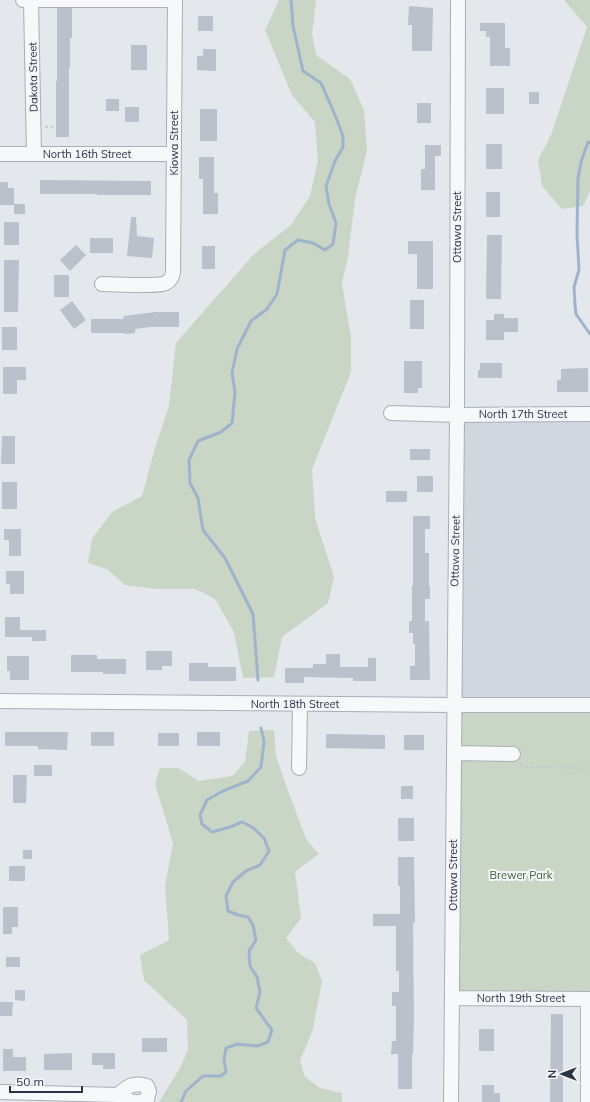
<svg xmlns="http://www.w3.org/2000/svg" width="590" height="1102" viewBox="0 0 590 1102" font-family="Mulish,sans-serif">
  <rect width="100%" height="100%" fill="#e4e7ec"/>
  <path fill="#d2d6de" d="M457 415H590V705H454Z"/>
  <path fill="#c9d6c5" d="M279 0H316L312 34 316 55 350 79 364 110 367 150 355 199 348 256 342 283 351 337V372L312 469 315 518 334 577 328 603 282 637 274 677 243 678 234 632 215 599 195 589H156L125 585 107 569 88 563 92 539 112 512 142 496 155 448 169 406 176 343 254 254 291 225 310 196 318 160 315 122 292 95 265 30Z
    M564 0H590V191L583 206 562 209 542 186 538 160 551 135 587 27Z
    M454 705H590V999L452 998Z
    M274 730 276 756 287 788 306 839 319 854 295 872 301 918 286 938 298 953 315 963 322 981 313 1029 300 1061 305 1077 320 1088 342 1093V1102H159L180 1068 188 1050 187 1020 144 980 140 955 169 940 165 886 173 843 155 784 160 768H178L199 781 232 776 245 762 249 731Z"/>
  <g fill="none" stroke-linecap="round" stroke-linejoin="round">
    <path stroke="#9fb4cc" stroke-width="3" d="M590 143 588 142 581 162 578 179 577 234 579 270 574 287 575 305 576 314 590 334
      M258 680 253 614 225 558 203 530 198 498 190 483 189 460 198 441 221 432 232 423 235 392 232 373 237 349 251 321 267 309 277 294 285 250 298 240 313 243 325 250 333 244 336 223 329 204 326 186 335 161 343 147V136L335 115 321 83 303 71 293 26 291 0
      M181 1102 186 1091 203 1076H221L226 1072 224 1059 226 1048 237 1044 257 1046 268 1042 272 1030 256 1008 260 992 257 977 250 966 249 951 256 940 253 925 248 917 238 915 228 911 226 896 233 882 246 871 260 865 269 851 264 838 252 827 242 822 230 827 212 832 202 824 200 815 207 800 223 791 248 781 261 767 264 741 261 728"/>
  </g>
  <path fill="#bbc0ca" d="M409 6 433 8 432 51H412V25H408Z
    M57 8H72V38H70V68H69V137H56V81H57Z
    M198 16H213V31H198Z
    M480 23H505V48H510V66H490V37H486V31H480Z
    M131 45H147V70H131Z
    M203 49H216V71L197 70V56H203Z
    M486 88H504V114H486Z
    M529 92H539V104H529Z
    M106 99H119V111H106Z
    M417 103H431V123H417Z
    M125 107H139V122H125Z
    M200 109H217V141H200Z
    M486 144H502V169H486Z
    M425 145H441V156H435V190H421V169H425Z
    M199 157H214V193H218V214H203V179H199Z
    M40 180 151 181V195H97V194H40Z
    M0 182H8V188H14V204H25V214H14V205H0Z
    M486 192H500V217H486Z
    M131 217H136L137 236 154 238 152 258 127 256Z
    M4 222H19V245H4Z
    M487 235H502L501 299H486Z
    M90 238H113V253H90Z
    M408 241H433V289H417V254H408Z
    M76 245 86 255 70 271 60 260Z
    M202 246H215V269H202Z
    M4 260H19L18 312H4Z
    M54 275H69V297H54Z
    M410 300H424V329H410Z
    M72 301 86 320 74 329 60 310Z
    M156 312H179V327H150L135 329V333L125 334V333H91V319H124L123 316Z
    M494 314H504V318H518V332H504V340H486V320H494Z
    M2 327H17V350H2Z
    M404 361H422V388H418V393H404Z
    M480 363H502V378H478V370H480Z
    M3 367H26V380H17V394H3Z
    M588 368V392H557V380H561V369Z
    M2 436H15V464H1Z
    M410 449H430V460H410Z
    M417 476H433V492H417Z
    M2 482H17V509H2Z
    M386 491H407V502H386Z
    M413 516H430V529H425V553H429V586H430V599H425V621H429L430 680H410V666H415V644H413V633H409V621H412V586H413Z
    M4 529H21V556H9V540H4Z
    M6 571H24V594H10V584H6Z
    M5 617H20V630H46V641H32V637H5Z
    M146 651H172V666H162V670H146Z
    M326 654H340V667H368V658H376V681H353V678L304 677V683H285V668H313V664H326Z
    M71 655H97V659H126V674H103V672H71Z
    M7 656H29V680H10V671H7Z
    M189 663H208V667H236V681H189Z
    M5 732H68L67 750 38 749V746H5Z
    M91 732H114V746H91Z
    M197 732H220V746H197Z
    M158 733H179V746H158Z
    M326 734 385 735V749L326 748Z
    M404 735H424V750H404Z
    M34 765H52V776H34Z
    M13 775H27L26 803H13Z
    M401 786H413V799H401Z
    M398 818H414V841H398Z
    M23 850H32V859H23Z
    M398 857H414L415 923H413L414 1019 413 1054H412V1089H398V1054H391L392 1041H396V1006H392V992H399V971H396V926H373V914H400V886H398Z
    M9 866H25V881H9Z
    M3 907H18V927H12V934H3Z
    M6 957H20V967H6Z
    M15 990H25V1001L15 1000Z
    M0 1002H13L12 1016H0Z
    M551 1014H563V1102H550Z
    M479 1029H494V1051H479Z
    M142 1038H167V1052H142Z
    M3 1049H13V1057H26V1071H3Z
    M72 1053V1070H44V1054Z
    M92 1053H115V1069H103V1065H92Z
    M482 1085H494V1093H500V1102H482Z"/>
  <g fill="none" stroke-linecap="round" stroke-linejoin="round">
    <g stroke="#a9aeb7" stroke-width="16">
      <path id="minor" d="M23 0H175
        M31 0 34 154
        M0 154H174
        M102 284C114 284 158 287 166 283 171 280 172 277 173 272L175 0
        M391 413 457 415 590 414
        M0 701 454 705H590
        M454 753 513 754
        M299 768 300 704
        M452 998 590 999
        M588 999V1102
        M0 1092 118 1095 132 1102
        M118 1095C128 1086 133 1082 147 1086L149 1091 147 1099 141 1102H134
        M451 1102 457 415 458 0"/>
    </g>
    <path stroke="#c2c5cb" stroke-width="1.5" stroke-dasharray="3 3" stroke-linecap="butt" d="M45 127H55
      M520 764 523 767 590 768"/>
    <use href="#minor" stroke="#f7f8fa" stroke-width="14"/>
  </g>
  <g text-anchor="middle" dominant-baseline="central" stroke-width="4" stroke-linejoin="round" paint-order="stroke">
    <g font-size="11" fill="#2b3445" stroke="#f4f6f9">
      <text transform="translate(33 77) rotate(-91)">Dakota Street</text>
      <text transform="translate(174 143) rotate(-90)">Kiowa Street</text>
      <text x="87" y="154">North 16th Street</text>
      <text transform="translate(457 227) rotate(-90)">Ottawa Street</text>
      <text x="523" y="414">North 17th Street</text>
      <text transform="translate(455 551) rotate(-89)">Ottawa Street</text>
      <text x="295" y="704">North 18th Street</text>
      <text transform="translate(453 875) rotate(-90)">Ottawa Street</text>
      <text x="521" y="998">North 19th Street</text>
    </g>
    <g font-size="11" fill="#3f6138" stroke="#f4f6f9">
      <text x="521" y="875">Brewer Park</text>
    </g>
  </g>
  <g transform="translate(562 1074) rotate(270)" stroke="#f4f6f9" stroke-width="3" paint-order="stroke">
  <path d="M0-3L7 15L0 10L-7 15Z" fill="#2b3445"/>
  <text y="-6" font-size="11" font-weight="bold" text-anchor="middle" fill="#2b3445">N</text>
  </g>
  <path d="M10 1086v6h72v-6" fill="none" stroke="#2b3445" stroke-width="2"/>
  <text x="16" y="1086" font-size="12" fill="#2b3445" stroke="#f4f6f9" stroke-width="3" paint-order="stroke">50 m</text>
</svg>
